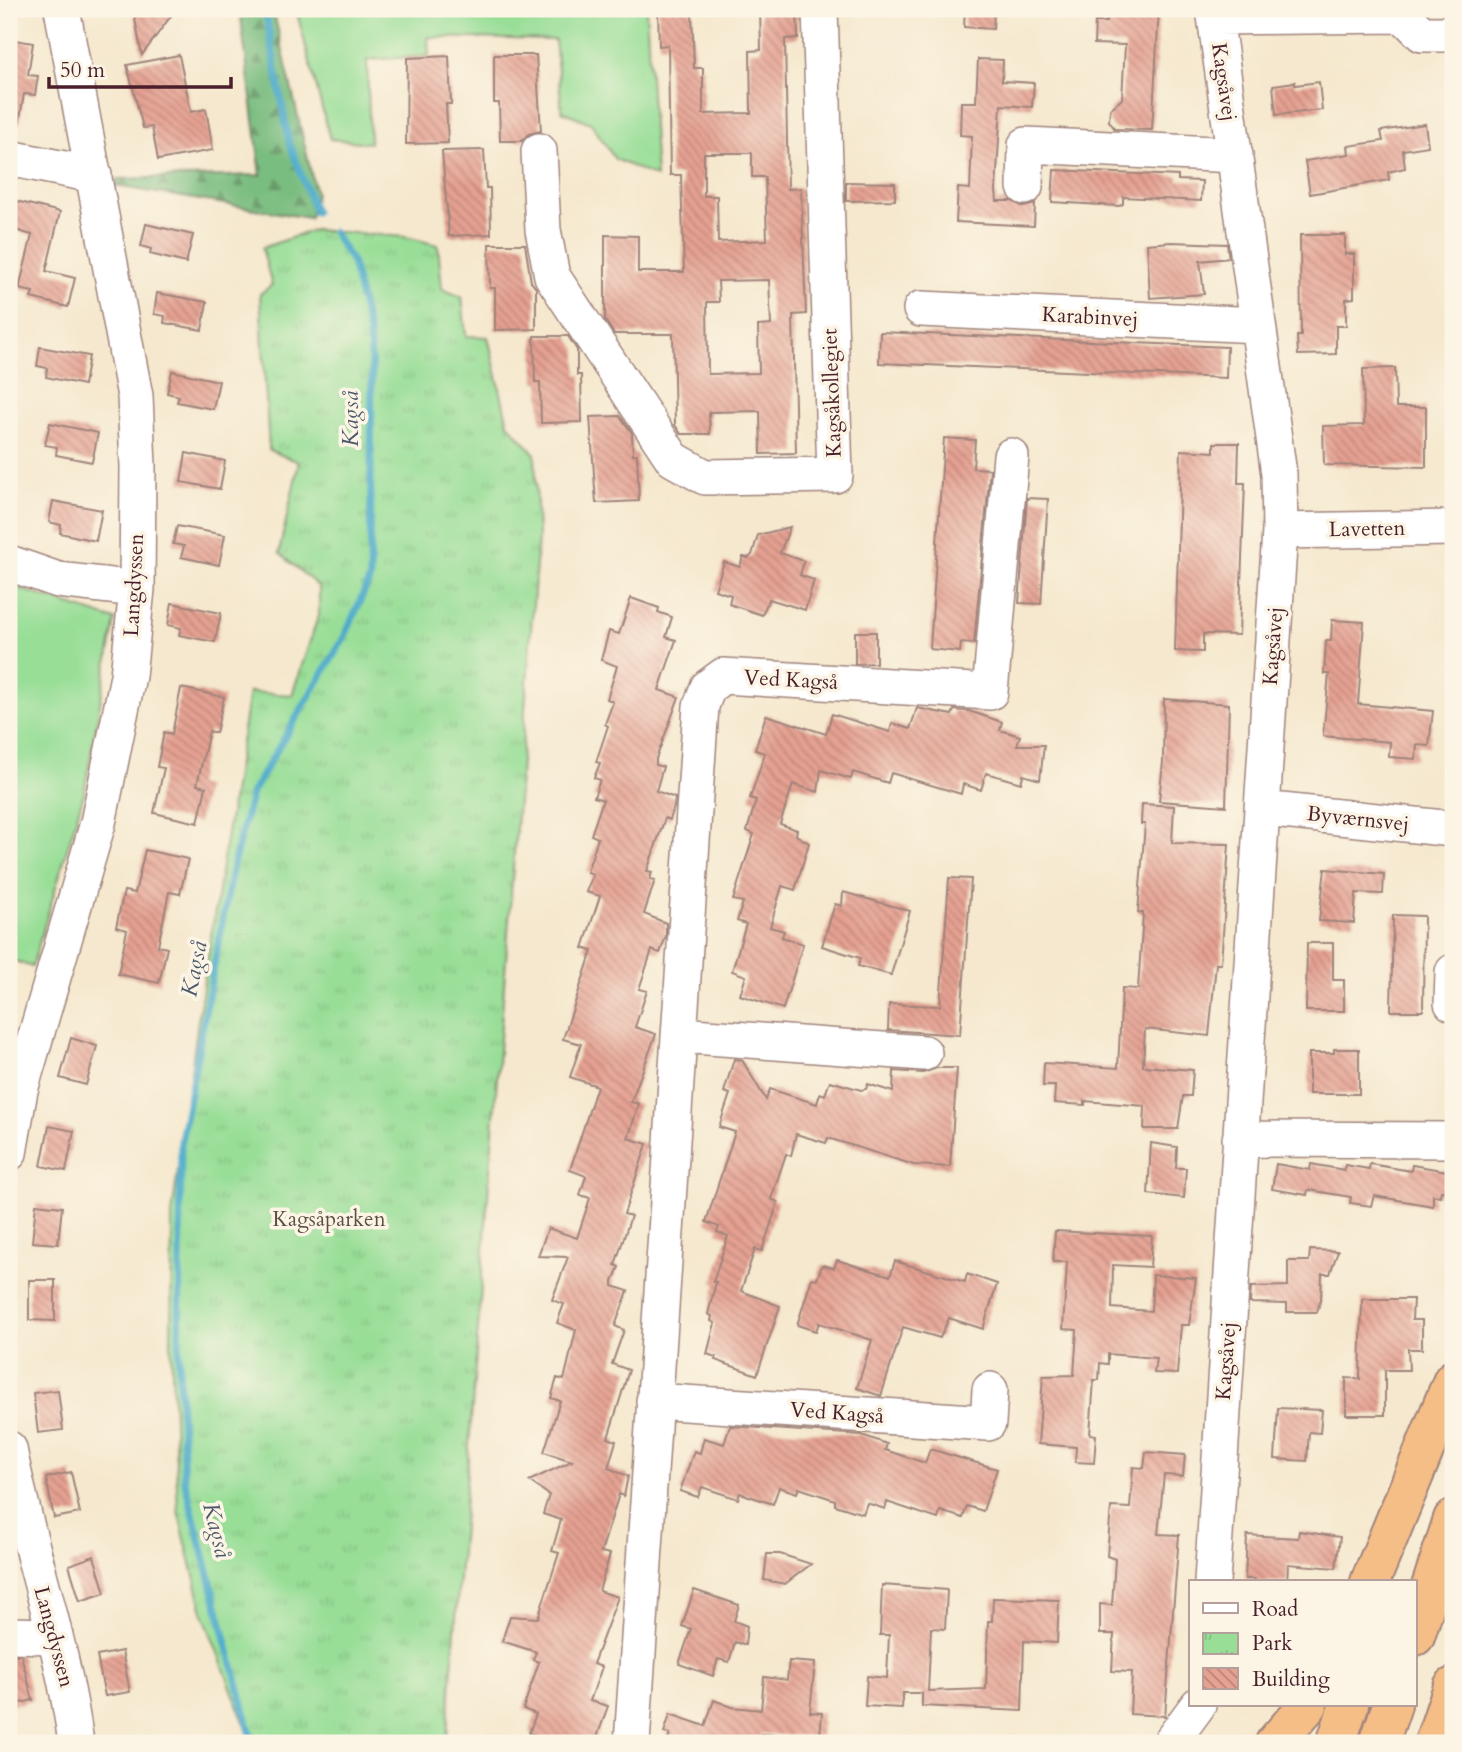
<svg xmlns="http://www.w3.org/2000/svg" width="1462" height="1752" viewBox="0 0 1462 1752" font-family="Cardo,serif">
  <defs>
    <pattern id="forest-firs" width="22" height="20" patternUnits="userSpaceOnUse" patternTransform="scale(1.75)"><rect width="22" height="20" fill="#7abd80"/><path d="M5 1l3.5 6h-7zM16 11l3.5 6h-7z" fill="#669969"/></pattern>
    <pattern id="park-tufts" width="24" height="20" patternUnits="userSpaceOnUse" patternTransform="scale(1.75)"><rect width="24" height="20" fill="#98de97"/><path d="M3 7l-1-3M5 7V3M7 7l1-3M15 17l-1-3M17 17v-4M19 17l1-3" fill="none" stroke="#84be82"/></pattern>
    <pattern id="building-back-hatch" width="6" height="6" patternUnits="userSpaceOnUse" patternTransform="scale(1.75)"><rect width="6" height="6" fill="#e5a192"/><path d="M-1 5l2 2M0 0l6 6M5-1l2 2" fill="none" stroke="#bc8377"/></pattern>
  </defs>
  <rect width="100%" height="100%" fill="#fcf5e5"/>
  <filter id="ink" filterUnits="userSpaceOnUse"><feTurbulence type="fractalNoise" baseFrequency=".0143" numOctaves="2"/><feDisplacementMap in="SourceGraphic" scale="14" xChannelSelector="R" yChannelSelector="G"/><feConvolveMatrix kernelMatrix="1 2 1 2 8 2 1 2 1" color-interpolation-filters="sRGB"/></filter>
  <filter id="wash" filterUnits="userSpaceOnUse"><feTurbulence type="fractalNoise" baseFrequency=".00686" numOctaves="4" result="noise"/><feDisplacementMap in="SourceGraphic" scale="28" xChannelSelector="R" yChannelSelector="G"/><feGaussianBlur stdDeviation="1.57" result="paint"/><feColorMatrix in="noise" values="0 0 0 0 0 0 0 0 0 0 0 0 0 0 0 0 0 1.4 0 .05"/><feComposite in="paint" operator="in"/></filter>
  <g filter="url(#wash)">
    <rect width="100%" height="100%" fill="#f5e8ce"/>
    <path fill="#98de97" stroke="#717e61" stroke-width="2" d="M296 9H646L656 177 615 159 591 123 562 111 555 40 428 37 429 56 367 60 370 143 330 139Z
      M9 585 115 620 84 793 32 967 9 959Z"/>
    <path fill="url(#forest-firs)" stroke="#626e56" stroke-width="2" d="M273 9 316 194 310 218 115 186 117 179 261 175 240 11Z"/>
    <path fill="url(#park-tufts)" stroke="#717e61" stroke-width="2" d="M314 230 406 237 438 245 442 289 462 297 466 336 488 337 508 424 535 454 538 538 447 1736 470 1743H252L204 1616 178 1511 171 1349 172 1214 198 1020 249 692 292 695 319 614V587L279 553 299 462 269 450 260 294 272 285 262 248Z"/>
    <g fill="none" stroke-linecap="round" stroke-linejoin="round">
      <path stroke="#4caaca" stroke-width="7" d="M265 9 289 142 315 212
        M253 1743 184 1479 179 1369 181 1141 233 865 252 792 344 638 370 578 372 370 369 333 352 262 333 232"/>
    </g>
    <g id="blocks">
      <path fill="url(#building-back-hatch)" fill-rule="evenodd" d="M133 9H176L142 55Z
        M658 9H692L694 68H703V114L751 113 750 51 761 50 760 9H797L798 38 785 39 788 189 801 188 806 314 793 315 796 453 761 454 760 411 709 412 710 434H681L675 425 673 334H614L605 320V235L638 236V272H684L681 175H670L668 45 659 46ZM704 153H752V177H765L767 240 718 242 717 196H704ZM769 280 771 325 758 326 759 373 708 374 707 302H719L718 281Z
        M965 9H994L993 29 964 27Z
        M1108 9H1159L1152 130 1115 129 1109 121 1110 109 1122 99 1125 45 1094 44 1095 22H1107Z
        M9 39 33 43 28 75 38 76 35 95 24 94 19 124 9 123Z
        M179 55 191 112 206 109 213 150 158 160 152 127 143 128 127 65Z
        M494 55H536L541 131 529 134 522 141H500L499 103H494Z
        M449 56 451 104H446L448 143 406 144 407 58Z
        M978 59 1003 60 1002 81 1034 83 1032 107 1001 105 996 190 997 201H1012L1024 207 1035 204 1034 226 956 222 958 188 970 189 972 136 960 135 961 102H976Z
        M1295 82V85L1319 82 1322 110 1276 115 1273 85Z
        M1425 124 1428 146 1403 150 1405 168 1388 172 1389 180 1310 194 1305 161 1349 154 1348 146 1383 141 1381 131Z
        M484 150 486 188H490L491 234 449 236 442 151Z
        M1054 170 1178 176V180L1202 181 1201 201 1123 197V204L1119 206 1052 202Z
        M846 182 895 183V200L846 201Z
        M12 200 60 212 46 271 75 278 68 307 31 298 33 292 19 289 32 235 15 230 17 222 9 220Z
        M146 224 193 235 186 263 150 254 151 249 141 246Z
        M1300 235H1345V254H1354V298L1346 299V326H1336V354L1298 355 1297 336H1301Z
        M1171 242 1227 244 1229 258 1200 261 1204 294 1150 298 1147 244Z
        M489 244H525L531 282 536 288V329L495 330V288H490Z
        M157 293 207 302 202 330 164 323 165 316 154 314Z
        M880 332 1227 347 1226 378 879 363Z
        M534 336H568L577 350V375H581L582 422 541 423 540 382H535Z
        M40 347 89 356 84 385 46 377 47 368 37 366Z
        M1395 368 1396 407H1426V467L1324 465 1323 426 1364 425 1363 369Z
        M172 371 219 381 213 409 177 402 179 396 167 393Z
        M620 416 632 433 633 454H637L639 501 596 503 590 417Z
        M50 423 98 433 92 462 56 455 57 447 45 445Z
        M944 438 975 440 973 468 990 469 974 644 961 643 960 652 930 649Z
        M1214 443H1239L1238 483H1245L1239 635 1203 634V652L1175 651 1181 450 1214 452Z
        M186 453 225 461 220 489 181 482Z
        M1027 498 1048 499 1041 604 1019 603Z
        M53 501 102 510 96 541 60 533 61 525 49 522Z
        M177 526 225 535 219 565 181 557 184 546 173 544Z
        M790 527 780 553 804 561 800 575 814 580 805 610 769 599 762 615 729 604 731 595 715 590 724 562 740 567 743 557 748 558 752 555 758 535Z
        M631 598 659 608 658 612 672 617 666 637 676 640 659 690 679 697 656 759V765L663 767 656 791 675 798 674 807 670 820 665 818 647 871 652 872 650 879 655 880 644 914 666 923V936L660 953 652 950 639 989 647 991 635 1027 656 1034 631 1102 639 1104 628 1138 647 1144 624 1214 631 1216 615 1265 619 1267 613 1281V1286L628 1291 615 1326 624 1330 612 1364 629 1370 608 1438 616 1441 608 1468 628 1476 624 1496 619 1494 601 1552 610 1554 599 1591 618 1597 593 1664 602 1667 590 1701 608 1706 595 1743H532L535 1735 529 1733 536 1714 523 1709 539 1662 533 1660 536 1652 502 1641 510 1616 538 1618 559 1553 552 1551 561 1520 543 1514 549 1495 529 1481 572 1461 544 1452 560 1401 551 1398 557 1378 564 1380 576 1330 557 1323 564 1304 552 1300 568 1257 538 1256 548 1228 577 1238 590 1198 580 1195 586 1176 570 1170 597 1086 570 1077 581 1044 563 1039 592 951 583 948 600 896 586 892 593 874 587 872 598 838 591 835 603 800 594 797 600 780 594 778 600 763 596 762 608 726 605 724 613 702 607 699 617 666 601 660 609 631 619 634Z
        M172 603 221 613 215 642 179 635 181 628 168 625Z
        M1332 620 1364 622 1358 704 1433 711 1429 746 1417 745 1416 759 1389 757 1390 742 1323 736 1329 674H1324L1326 641H1331Z
        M855 632H876V663L855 664Z
        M181 688 224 697 216 733 209 731 197 785 206 787 198 823 154 813 164 768 157 767 164 732 172 734Z
        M1164 699 1229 704 1226 806 1159 801 1163 762Z
        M917 708 952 715 954 710 969 711 1002 722 1000 730 1020 736 1017 745H1044L1040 780 1023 775 1021 783 986 773 981 790 963 784 961 794 891 773 888 783 853 772 851 779 821 770 818 792 793 784 780 824 797 830 796 835 809 843 795 890 782 886 770 927 784 931 782 937 803 944 783 1009 740 995 746 976 732 971 746 924 737 921 743 902 733 900 754 834 747 831 756 800 750 798 765 753 755 750 766 715 826 734 832 714 890 732 892 723 910 729Z
        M1142 804 1174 806 1172 843 1229 844 1221 964H1216L1209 1036 1145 1029 1143 1066 1193 1070 1191 1096H1183L1178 1129H1144L1145 1106 1085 1101V1105L1054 1103 1055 1086H1043L1044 1063 1118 1068 1122 988 1138 989 1143 913H1138L1145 824H1141Z
        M145 850 188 859 180 894 169 892 158 946 167 948 159 983 118 974 127 930 116 927 124 891 135 893Z
        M1325 869 1384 874 1383 894 1356 893 1354 923 1319 921Z
        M949 878 971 879 960 1035 888 1030 889 1004 940 1006Z
        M843 892 910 911 891 975 858 966 860 958 822 946 835 904 842 906Z
        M1393 915 1424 916 1423 1011H1391Z
        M1307 943H1333V980H1344V1011H1306Z
        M71 1038 97 1046 86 1085 60 1078Z
        M1334 1049H1359V1094H1309V1053H1334Z
        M734 1059 742 1060 766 1100 770 1089 817 1104 820 1093 825 1095 830 1081 861 1090 866 1089 868 1084 893 1092 894 1071 923 1073 937 1068H957L950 1167 914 1165 828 1138 826 1143 796 1134 791 1156 786 1154 771 1199 778 1202 762 1251 755 1249 741 1291 780 1306 757 1375 715 1360 716 1357 707 1354 715 1323 711 1321 712 1316 708 1314 716 1282H713L728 1236 717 1232 719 1227 706 1222 735 1132 719 1127 730 1094 724 1092Z
        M49 1126 74 1131 66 1171 41 1166Z
        M1151 1143 1177 1147 1176 1168H1186L1184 1198 1148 1194Z
        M1276 1164 1310 1170 1311 1164 1344 1170 1345 1165 1369 1169 1370 1164 1411 1171 1412 1165 1453 1172V1193L1441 1191 1440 1196 1433 1195V1206L1374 1196 1371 1206 1350 1203 1351 1197 1308 1190 1307 1195 1272 1189Z
        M36 1204 62 1207 58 1244 32 1242Z
        M1055 1231 1152 1236 1150 1267 1113 1265 1112 1308 1151 1311 1153 1275 1196 1278 1189 1325H1181L1177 1374 1154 1373 1156 1358 1108 1354V1364L1100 1363 1099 1380H1094L1090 1434 1096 1435 1094 1463 1075 1462 1076 1447 1038 1444 1043 1376 1074 1375 1077 1330 1063 1329 1067 1262H1053Z
        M1310 1250 1338 1251 1330 1274H1322L1321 1299 1317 1312H1287V1304L1250 1303 1251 1287 1288 1286V1261H1309Z
        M837 1260 890 1276 895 1261 965 1282 967 1274 997 1284 983 1329 949 1318 940 1338 903 1327 881 1396 857 1388 872 1340 819 1323 816 1331 797 1325 812 1278 817 1279 822 1265 834 1268Z
        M29 1280H55V1321L29 1320Z
        M1362 1299H1413L1412 1320H1422V1349H1408L1409 1370H1385V1415H1346V1378L1360 1379Z
        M58 1390 63 1430 38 1433 33 1393Z
        M1278 1408 1322 1410 1320 1433 1309 1432 1307 1461 1275 1459Z
        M730 1426 862 1435 887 1444 885 1450 925 1463 930 1449 997 1469 983 1511 967 1506 963 1518 940 1511 938 1519 887 1502 885 1509 867 1503 863 1514 835 1505V1500L799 1488 797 1493 779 1487 773 1504 740 1493 738 1499 702 1487 698 1497 680 1491 694 1451 700 1453 704 1438 724 1444Z
        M1146 1452 1185 1455 1183 1476 1164 1475 1158 1534 1179 1535 1165 1716 1130 1714 1132 1672 1112 1671 1114 1634H1100V1604L1112 1605 1115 1559 1107 1556 1111 1507 1130 1508 1133 1467 1144 1468Z
        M71 1472 80 1513 54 1518 46 1478Z
        M1299 1531 1340 1537 1336 1568 1288 1564 1287 1582H1253L1254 1579H1245L1247 1535 1298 1538Z
        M767 1554H780L811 1564 785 1584 764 1580Z
        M94 1556 105 1593 80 1601 69 1565Z
        M882 1585 947 1590 945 1629 931 1628 928 1691 986 1689 988 1621H992L993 1598 1059 1600 1057 1643 1024 1641 1022 1711 922 1706V1693H903L902 1708 865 1706 867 1676 887 1678 889 1635H880Z
        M694 1590 739 1605 734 1621 747 1626 745 1645 735 1642 729 1662 718 1659 713 1676 679 1664 691 1629 682 1626Z
        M122 1651 130 1692 105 1696 97 1656Z
        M9 1655H21L33 1700 9 1706Z
        M789 1661 815 1663 810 1712 822 1713 820 1737 761 1734 760 1743H667L670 1734 664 1733 670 1714 705 1726 714 1700 732 1707 761 1710 764 1677 787 1680Z"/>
    </g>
  </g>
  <g filter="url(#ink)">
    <use href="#blocks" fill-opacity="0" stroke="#a0847c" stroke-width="2"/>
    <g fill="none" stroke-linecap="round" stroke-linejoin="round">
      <g stroke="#a0847c" stroke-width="38">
        <path id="minor" d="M1215 17 1403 15 1422 34H1453
          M539 151 543 230 552 276 673 459 705 477 835 475 820 9
          M9 158 94 175
          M1025 187 1026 145 1235 155
          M921 309 1258 325
          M1280 531 1453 528
          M9 563 58 580 137 589
          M1262 809 1453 829
          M1452 1003 1453 972
          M680 1035 924 1053
          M1240 1139 1453 1140
          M9 1153 20 1090 98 823 128 676 137 589 138 467 135 396 62 9
          M654 1401 988 1423 990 1390
          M9 1449C28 1548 63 1643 76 1743
          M1212 1582 1280 531 1279 474 1214 9
          M9 1635 54 1636
          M632 1743 701 706 708 687 723 676 990 692 1011 456
          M1170 1743 1198 1705"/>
      </g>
      <g stroke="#a0847c" stroke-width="42">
        <path id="highway" d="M1370 1582 1453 1380
          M1415 1636 1453 1519
          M1275 1743 1308 1705
          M1336 1743 1349 1705
          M1379 1743 1392 1705
          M1434 1743 1453 1687"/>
      </g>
      <use href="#minor" stroke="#fff" stroke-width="35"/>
      <use href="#highway" stroke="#f6be87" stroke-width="38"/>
    </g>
  </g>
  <g text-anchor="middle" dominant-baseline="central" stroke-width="7" stroke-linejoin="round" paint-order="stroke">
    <g font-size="21" fill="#4a1f2b" stroke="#fcf5e5">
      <text transform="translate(1224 82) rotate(82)">Kagsåvej</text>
      <text transform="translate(1090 317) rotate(3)">Karabinvej</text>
      <text transform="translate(832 393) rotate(-92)">Kagsåkollegiet</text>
      <text transform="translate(1367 529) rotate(-1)">Lavetten</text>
      <text transform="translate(134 585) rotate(-87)">Langdyssen</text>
      <text transform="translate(1273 646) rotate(-86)">Kagsåvej</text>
      <text transform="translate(791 680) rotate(3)">Ved Kagså</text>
      <text transform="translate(1358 819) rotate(6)">Byværnsvej</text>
      <text transform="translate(1226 1361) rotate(-86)">Kagsåvej</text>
      <text transform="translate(837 1413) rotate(4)">Ved Kagså</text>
      <text transform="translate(54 1637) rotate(75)">Langdyssen</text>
    </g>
    <g font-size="21" fill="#5e4f46" stroke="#fcf5e5">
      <text x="329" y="1219">Kagsåparken</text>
    </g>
    <g font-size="23" font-style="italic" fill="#4b576b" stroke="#fcf5e5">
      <text transform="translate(350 419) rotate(-90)">Kagså</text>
      <text transform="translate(194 969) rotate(-79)">Kagså</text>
      <text transform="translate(217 1530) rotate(76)">Kagså</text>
    </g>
  </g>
  <rect width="1462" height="1752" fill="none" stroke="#fcf5e5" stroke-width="35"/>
  <rect x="1189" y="1580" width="228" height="126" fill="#fcf5e5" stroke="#b59f9b" stroke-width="2"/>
  <rect x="1203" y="1603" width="35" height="10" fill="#ffffff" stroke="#b59f9b" stroke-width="2"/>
  <text x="1252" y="1616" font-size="21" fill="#4a1f2b">Road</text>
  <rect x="1203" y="1633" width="35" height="21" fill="url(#park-tufts)" stroke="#b59f9b" stroke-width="2"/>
  <text x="1252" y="1650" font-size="21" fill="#4a1f2b">Park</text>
  <rect x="1203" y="1668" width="35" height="21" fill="url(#building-back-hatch)" stroke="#b59f9b" stroke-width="2"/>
  <text x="1252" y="1686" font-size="21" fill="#4a1f2b">Building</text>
  <path d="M49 77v10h182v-10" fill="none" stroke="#4a1f2b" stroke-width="3.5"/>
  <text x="60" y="77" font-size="21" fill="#4a1f2b" stroke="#fcf5e5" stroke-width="5" paint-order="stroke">50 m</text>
</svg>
